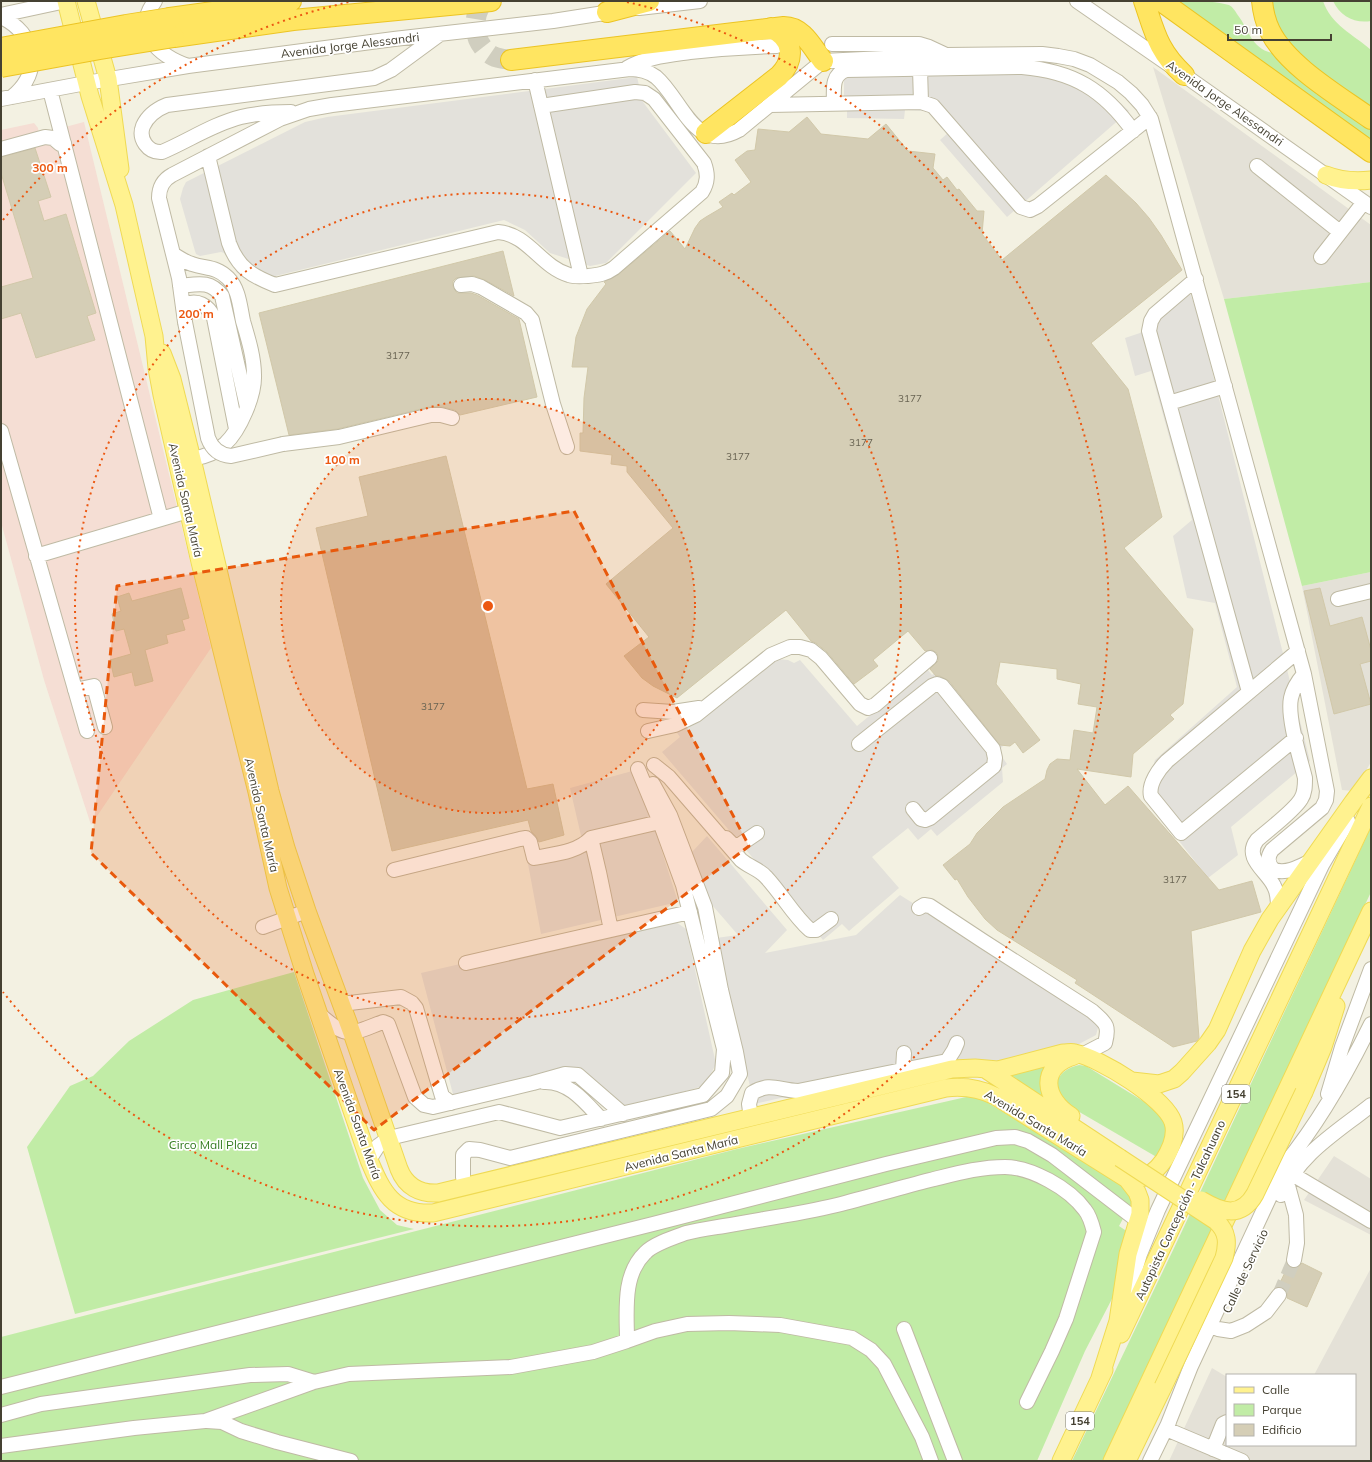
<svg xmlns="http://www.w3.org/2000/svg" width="1372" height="1462" viewBox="0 0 1372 1462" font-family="Mulish,sans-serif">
  <rect width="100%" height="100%" fill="#f3f1e2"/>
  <path fill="#e4e1d7" d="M1153 67 1371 225V282L1224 299Z
    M1371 572V762L1354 791 1342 790 1302 586Z
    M1334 1156 1371 1179V1235L1304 1200Z
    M1371 1268V1461H1169L1212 1368 1227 1377V1445H1355V1375H1314Z"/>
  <path fill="#f5ded4" d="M84 122 211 648 91 825 44 680 1 522V130L34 123 38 128 39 134Z"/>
  <path fill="#c1eca6" d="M1174 1C1191 1 1213 0 1229 5 1233 7 1235 11 1237 14 1251 32 1250 49 1276 54L1371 127V142Z
    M1270 1H1323C1331 25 1353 34 1371 50V109L1307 63 1278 30Z
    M1333 1H1348L1349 2 1350 1H1371V21C1355 24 1340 16 1333 1Z
    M1371 282V572L1302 586 1224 299Z
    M1371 827V892L1103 1461H1072L1175 1246Z
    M294 972 363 1178 380 1210 397 1225 414 1229 75 1314 27 1147 70 1086 93 1076 129 1041 193 1000Z
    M1051 1061 1042 1084 1044 1102 1001 1076Z
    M1079 1065 1086 1066 1161 1112 1170 1126 1160 1159 1064 1103 1055 1084C1061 1072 1067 1068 1079 1065Z
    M975 1095 1137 1193 1119 1226 1128 1232 1115 1293 1085 1351 1037 1461H1V1337L737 1149Z"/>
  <path fill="#e3e1db" d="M1025 61 1089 79 1104 88 1129 111 1007 217 940 140 948 133 928 111 905 110 904 119 847 118V109H844V64Z
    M637 77 643 102 696 173 606 263 590 266 550 253 525 230 504 220 255 281 245 278 237 272 224 253 221 252 200 256 196 254 195 251 180 199 183 188 186 182 305 122 327 117Z
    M1190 293 1198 315 1310 761 1231 827 1238 855 1208 878 1144 796 1155 760 1237 687 1215 603 1187 598 1173 536 1192 520 1151 371 1135 376 1125 338 1140 333Z
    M778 659 788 660 794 663 800 660 857 726 927 669 932 675 940 668 1003 746 998 751 1007 764 1002 768 1003 782 937 836 931 829 918 840 908 828 872 857 899 888 849 931 842 924 823 940 662 752 680 737 675 730 771 662Z
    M636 770 678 902 541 934 526 853 582 840 570 788Z
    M707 836 787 930 765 953 856 935 900 895 1100 1021 1096 1035 1079 1044 1000 1063 941 1061 754 1104 716 938 738 935 706 898 692 852Z
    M667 916 686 929 716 1064 708 1079 700 1087 629 1107 620 1105 584 1072 459 1097 453 1094 421 973Z"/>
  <path fill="#d5ceb6" stroke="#d1c8a9" d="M807 117 821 134 868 139 886 124 908 151 935 154 933 168 943 180 947 177 957 190 959 189 977 211H984L982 234 1002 260 1106 175 1136 203 1149 218 1161 235 1182 270 1091 343 1128 389 1162 517 1124 548 1193 629 1183 704 1170 715 1174 719 1133 754 1131 777 1077 769 1105 805 1128 786 1219 890 1252 881 1261 912 1191 931 1199 1038 1197 1041 1173 1047 1075 983 1077 980 997 930 985 919 968 897 957 879 955 880 943 865 970 844 977 833 1003 807 1045 779 1047 770 1050 764 1057 759 1070 760 1074 730 1093 733 1097 707 1078 704 1081 684 1057 679V669L1000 662 996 684 1040 740 1023 753 1015 742 1010 746 1000 745 949 681 940 676H936L930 669 938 661V657L937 653 932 650 925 651 908 631 873 660 878 666 854 684 827 652 816 643 811 641 786 610 677 698 653 686 642 678 624 656 649 637 606 584 673 528 627 472V466L611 464 612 455 580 451V433H583L584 398 588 367H572L576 337 587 309 606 284 604 282 619 274 670 231 685 249 695 228 700 221 706 217 723 207 719 202 732 193 734 195 751 182 735 160 747 151 755 150 758 129 789 132Z
    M35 148 51 197 38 201 44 221 66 214 96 313 87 316 95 340 36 358 21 313 1 319V287L33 278 1 173V157Z
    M503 251 514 296 485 280 474 276 456 278 453 281V286L457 293H471L477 295 519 319 537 397 460 415 455 410 443 407H429L337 429 289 435 259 313Z
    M446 456 527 789 553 784 564 835 539 842 536 836 531 831 528 820 392 851 316 528 368 516 359 477Z
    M181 588 189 618 182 620 185 630 166 635 168 643 145 650 153 681 135 686 132 672 114 677 110 660 131 654 124 629 116 631 112 614 121 611 117 597 129 593 132 601Z
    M1320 588 1330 626 1362 617 1371 650V661L1360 664 1371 704 1334 714 1304 591Z
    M1302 1263 1322 1273 1307 1307 1287 1298V1291L1284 1288 1278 1287 1288 1266 1292 1268H1297Z"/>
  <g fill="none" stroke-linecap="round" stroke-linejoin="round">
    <path stroke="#d0cebf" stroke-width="14" stroke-dasharray="14 7" stroke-linecap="butt" d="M1279 1295 1294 1260"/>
    <path stroke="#d0cebf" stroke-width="20" stroke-dasharray="20 10" stroke-linecap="butt" d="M484 1C470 18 473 45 493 56 499 59 505 59 511 60"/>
    <g stroke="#bfbaa4" stroke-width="16">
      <path id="minor" d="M155 1C131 33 160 56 188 66
        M1077 1 1184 75 1371 207
        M639 8 700 1
        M1 15 66 1
        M1 17C36 33 43 72 12 97
        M832 44H919L929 47 944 54
        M627 68C646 57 669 55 690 52 719 49 748 47 777 46
        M920 69 921 102
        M535 80 581 276
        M50 90 161 519
        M1 99 86 83 188 66 394 39 553 21 617 11
        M834 104C834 90 831 75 846 70L1022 67C1073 71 1104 90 1133 131
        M770 105 921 102 933 106 1021 207 1030 210 1038 206 1150 117
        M291 112C274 112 258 113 241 117 213 124 188 141 162 152 148 153 138 139 143 126 148 115 157 109 167 105L374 78 391 70 440 34
        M1 149 45 137 53 138 60 144 64 143
        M208 156 229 243C238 268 252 276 275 285L498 232C528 234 541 267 569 275 575 277 581 276 588 276 598 275 606 274 614 268L702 192C708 182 708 174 704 163L654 99 645 93 635 92 541 106
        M1257 166 1340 232
        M173 254C179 258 185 262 192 264 206 269 216 266 228 278 239 289 240 307 243 321 248 338 254 357 254 375 255 395 240 430 225 444 216 453 204 457 192 459
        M1321 257 1364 202
        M1196 279 1155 314 1151 321 1149 331 1249 692
        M461 285 472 284 481 287 526 313 532 320 553 404 567 447
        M180 286C198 284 210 280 222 296L247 407
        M184 305C197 299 208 305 214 318L236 429
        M185 322 179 278 159 198C159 187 163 180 172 175L280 119 309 109 332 105 630 69C639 69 648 71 656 77 682 99 694 155 739 130L823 61 946 55 1042 54 1058 56 1074 59 1090 65 1118 82 1131 93 1142 105 1151 119 1304 674 1327 791 1326 800 1322 808 1272 850C1267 857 1267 864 1274 870 1287 874 1299 867 1311 861
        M1169 403 1225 386
        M1 431 87 731
        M283 444 339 437 431 415H441L452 418
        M36 556 188 511
        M1338 599 1371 591
        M75 690 94 686 105 727
        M643 710 673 712 699 708
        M648 731 675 725 696 715 771 655 790 647H800L811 650 821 658 860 704 868 708 875 705 930 658
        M1296 738 1181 833 1151 796C1148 784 1159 769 1167 761L1298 651
        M859 744 932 686 937 684 942 686 993 749 995 758 994 766 930 818 925 820 921 819 913 809
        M654 765 669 777 741 860C749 867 759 869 766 877 782 894 793 915 810 930H816L831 919
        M591 838 599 872 611 930
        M726 838 732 844 738 846 757 833
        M394 870 520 839 526 838 530 842 534 858C553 854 577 853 591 838L660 822
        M919 908 924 905 930 906 983 941 1092 1011C1105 1023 1110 1024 1105 1043L1082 1055
        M1278 908C1278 900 1278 893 1274 886 1267 871 1243 858 1257 840 1268 830 1294 811 1301 799 1305 793 1305 786 1305 778 1300 758 1287 717 1291 698 1293 688 1298 681 1304 674
        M263 927 307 911
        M466 963 690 912
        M341 1004 401 997 412 1003 416 1008 442 1096 451 1103
        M319 1014C348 1040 350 1034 383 1022L388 1024 415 1097 424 1105 433 1107 533 1083 565 1074 578 1075 623 1114
        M903 1070 904 1053
        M544 1082C569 1081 585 1102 601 1119
        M1328 1094 1342 1047 1371 969
        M751 1118 749 1104 752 1093C770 1082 778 1090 798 1091L947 1061 954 1050 957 1043
        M369 1160 378 1146 389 1138 499 1112 560 1128 703 1095 722 1073 724 1049 683 885 660 822 638 769
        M1292 1174 1371 1221
        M1287 1182 1296 1215 1297 1243 1294 1260
        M465 1187 463 1177V1155L469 1149 480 1150 510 1158 711 1109 727 1096 740 1074 736 1052 721 990 705 907 670 815 653 784
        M1281 1195C1300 1153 1336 1133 1371 1105
        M1128 1293 1140 1254 1158 1210 1322 865 1348 821
        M904 1329 955 1461
        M1218 1329 1231 1331 1246 1325 1266 1312 1279 1295
        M627 1341C627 1312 622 1275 645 1253 653 1244 675 1237 686 1233 698 1230 712 1228 724 1226 762 1219 800 1214 837 1205 868 1197 899 1188 930 1180 955 1174 979 1167 1005 1167 1031 1167 1069 1188 1085 1210 1090 1216 1092 1224 1094 1232L1066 1319 1052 1351 1027 1402
        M1 1387 653 1224 886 1164 996 1138 1015 1137 1028 1141 1052 1155 1138 1221
        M1 1415 41 1404 250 1375 288 1374 314 1382
        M207 1421 222 1422 241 1431 277 1442 351 1461
        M1166 1429 1191 1366 1285 1164C1320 1121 1347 1073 1371 1024
        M1166 1429 1242 1461
        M1 1446 134 1428 205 1421 314 1382 349 1374 511 1367 593 1352 627 1341 655 1331 687 1324 729 1323 780 1325 852 1338 871 1350 884 1364 922 1437 931 1461
        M1213 1449 1223 1424 1227 1422
        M1150 1461 1169 1422"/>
    </g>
    <g stroke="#efda54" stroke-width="19">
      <path id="major" d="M66 1 90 96 124 205 154 336 157 368 162 395 200 562 257 792 278 888 305 974 369 1160C382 1191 393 1215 433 1213L946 1088C964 1086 979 1088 995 1096L1127 1179 1137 1192 1140 1200V1214L1128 1254 1118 1321 1099 1381
        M86 1 108 79 120 169
        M1326 175C1341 181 1354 182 1371 180
        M162 353 172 379 192 459 270 791 286 848 307 911 352 1033 399 1169C406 1187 420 1194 438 1193L952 1069 975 1068 998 1070 1063 1053C1067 1053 1071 1052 1075 1053 1100 1058 1165 1098 1173 1122 1177 1135 1171 1149 1164 1160 1157 1170 1148 1178 1135 1179
        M985 1069 1120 1158
        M1132 1081 1159 1084 1174 1079 1182 1072 1208 1043 1217 1030 1252 951 1270 919 1353 802 1371 778
        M1304 1092 1323 1047 1336 1006
        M1071 1116C1044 1099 1038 1067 1074 1056
        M1121 1334 1371 806
        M1061 1461 1104 1370
        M1112 1461 1371 911
        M1127 1461 1163 1387"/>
    </g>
    <g stroke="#ecc423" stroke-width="22">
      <path id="highway" d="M1144 1C1155 33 1158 51 1184 75
        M1161 1 1371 152
        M1262 1C1263 11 1265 21 1270 31 1287 66 1339 96 1371 119
        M607 12 649 1
        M170 18 291 1
        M174 37 293 20 491 1
        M511 60 784 27C803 27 812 47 823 61
        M706 133 779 76C796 59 793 38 771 28"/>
    </g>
    <use href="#minor" stroke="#fff" stroke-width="14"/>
    <use href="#major" stroke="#fff28f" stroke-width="17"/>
    <use href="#highway" stroke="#ffe561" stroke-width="20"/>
    <g stroke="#bfbaa4" stroke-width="16" stroke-linecap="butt">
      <path id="minor-bridge" d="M185 322 208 438C212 449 219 455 231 456L283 444"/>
    </g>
    <g stroke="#efda54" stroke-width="19" stroke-linecap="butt">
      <path id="major-bridge" d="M1120 1158 1216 1221C1228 1232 1228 1243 1224 1258L1163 1387
        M1201 1200C1221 1212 1241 1219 1255 1194L1304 1092"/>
    </g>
    <g stroke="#ecc423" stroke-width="22" stroke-linecap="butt">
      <path id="highway-bridge" d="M1 48 126 25 170 18
        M1 67 100 49 174 37"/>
    </g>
    <use href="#minor-bridge" stroke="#fff" stroke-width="14"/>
    <use href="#major-bridge" stroke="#fff28f" stroke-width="17"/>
    <use href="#highway-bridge" stroke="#ffe561" stroke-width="20"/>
  </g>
  <path fill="#e8590c" fill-opacity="0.2" stroke="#e8590c" stroke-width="3" stroke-dasharray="8 5" stroke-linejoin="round" d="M574 511 749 846 374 1130 91 853 117 586Z"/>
  <circle cx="488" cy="606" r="207" fill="#ec5811" fill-opacity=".12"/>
  <g fill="none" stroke="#ec5811" stroke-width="2" stroke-dasharray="2 4">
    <circle cx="488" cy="606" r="207"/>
    <circle cx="488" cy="606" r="413"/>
    <path d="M3 220A620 620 0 0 1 349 2M627 2A620 620 0 1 1 3 992"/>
  </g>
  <g text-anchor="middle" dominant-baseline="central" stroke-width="3.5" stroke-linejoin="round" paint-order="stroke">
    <g font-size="10" fill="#696453">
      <text x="398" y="355">3177</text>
      <text x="910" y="398">3177</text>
      <text x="861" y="442">3177</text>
      <text x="738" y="456">3177</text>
      <text x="433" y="706">3177</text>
      <text x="1175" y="879">3177</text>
    </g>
    <g fill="#fff" stroke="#7d7a70" stroke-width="1">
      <rect x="1222" y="1085" width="28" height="18" rx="3"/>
      <rect x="1066" y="1412" width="28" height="18" rx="3"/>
    </g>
    <g font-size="11" font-weight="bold" fill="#454132">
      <text x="1236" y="1094">154</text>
      <text x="1080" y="1421">154</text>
    </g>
    <g font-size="12" fill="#454132" stroke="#fff">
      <text transform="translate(350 45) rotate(-7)">Avenida Jorge Alessandri</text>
      <text transform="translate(1225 103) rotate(35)">Avenida Jorge Alessandri</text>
      <text transform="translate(186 500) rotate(77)">Avenida Santa María</text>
      <text transform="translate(262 815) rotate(77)">Avenida Santa María</text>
      <text transform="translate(1036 1123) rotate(31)">Avenida Santa María</text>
      <text transform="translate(358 1124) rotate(70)">Avenida Santa María</text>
      <text transform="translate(681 1153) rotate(-14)">Avenida Santa María</text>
      <text transform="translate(1180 1210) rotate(-65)">Autopista Concepción - Talcahuano</text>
      <text transform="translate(1245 1271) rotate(-65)">Calle de Servicio</text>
    </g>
    <g font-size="12" fill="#347b20" stroke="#fff">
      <text x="213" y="1144">Circo Mall Plaza</text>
    </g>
  </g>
  <circle cx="488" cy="606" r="6" fill="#ec5811" stroke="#fff" stroke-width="2"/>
  <g font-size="12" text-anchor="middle" font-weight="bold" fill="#ec5811" stroke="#fff" stroke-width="3.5" stroke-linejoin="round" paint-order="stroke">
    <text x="50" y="172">300 m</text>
    <text x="196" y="318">200 m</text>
    <text x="342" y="464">100 m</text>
  </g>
  <rect width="1372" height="1462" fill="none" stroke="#454132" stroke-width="4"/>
  <rect x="1226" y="1374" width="130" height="72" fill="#ffffff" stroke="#b5b3ad"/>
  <rect x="1234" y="1387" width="20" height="6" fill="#fff28f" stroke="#b5b3ad"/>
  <text x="1262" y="1394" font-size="12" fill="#454132">Calle</text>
  <rect x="1234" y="1404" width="20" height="12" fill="#c1eca6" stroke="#b5b3ad"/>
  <text x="1262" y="1414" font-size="12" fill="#454132">Parque</text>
  <rect x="1234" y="1424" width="20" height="12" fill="#d5ceb6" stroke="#b5b3ad"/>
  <text x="1262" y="1434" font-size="12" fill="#454132">Edificio</text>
  <path d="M1228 34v6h103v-6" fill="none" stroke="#454132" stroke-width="2"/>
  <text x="1234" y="34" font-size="12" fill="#454132" stroke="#ffffff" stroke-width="3" paint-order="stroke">50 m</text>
</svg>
